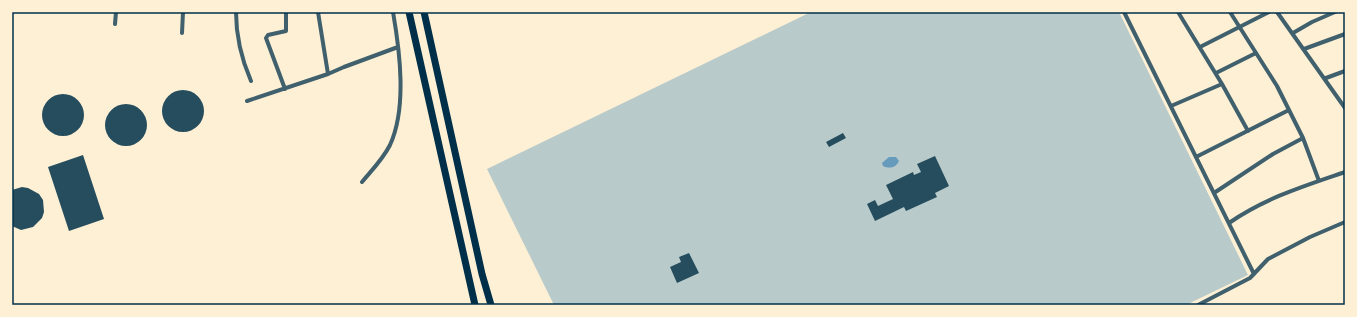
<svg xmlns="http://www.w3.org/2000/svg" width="1357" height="317" viewBox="0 0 1357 317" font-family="Helvetica,sans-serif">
  <rect width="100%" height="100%" fill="#fdf0d5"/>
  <path fill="#b9caca" d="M811 12H1119L1248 275 1186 305H554L487 169Z"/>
  <path fill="#669bbc" d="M889 157H896L899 161C896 168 889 169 883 166L882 163Z"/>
  <path fill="#264d5e" d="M162 111a21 21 0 1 1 42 0a21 21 0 1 1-42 0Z
    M42 115a21 21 0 1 1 42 0a21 21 0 1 1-42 0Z
    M105 125a21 21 0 1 1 42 0a21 21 0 1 1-42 0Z
    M843 133 846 138 829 147 826 142Z
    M83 155 104 219 69 231 48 167Z
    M935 156 949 186 935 193 937 197 906 211 904 207 875 221 867 204 875 200 878 206 893 199 886 185 913 172 914 175 921 172 917 164Z
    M22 187 28 188 39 194 43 200 44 212 42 218 33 227 21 230 12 226V190Z
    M689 253 699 273 677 283 670 267 681 262 679 257Z"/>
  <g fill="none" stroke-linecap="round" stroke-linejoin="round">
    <path stroke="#3f606c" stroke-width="4" d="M236 12C236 37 241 58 251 81
      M318 12 328 74
      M1124 12 1254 274
      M1178 12 1222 84 1248 131
      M1230 12 1277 86 1303 138 1319 181
      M1277 12 1345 108
      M115 24 116 12
      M182 33 183 12
      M1293 33 1312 22 1335 12
      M1200 47 1269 12
      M1304 49 1345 34
      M1216 73 1256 53
      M1326 78 1345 71
      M285 89 266 38 268 35 286 31V12
      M247 101 328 74 344 67 398 47
      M1171 106 1222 84
      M1196 157 1289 110
      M362 182C372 170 383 159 390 145 407 108 400 52 393 12
      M1214 193 1273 154 1303 138
      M1229 223C1265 198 1304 186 1345 172
      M1198 305 1250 278 1268 259 1310 237 1345 222"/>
    <path stroke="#003049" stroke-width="7" d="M409 12 475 305
      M424 12 482 274 491 305"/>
  </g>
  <rect width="1357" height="317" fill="none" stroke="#fdf0d5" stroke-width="26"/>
  <rect x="13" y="13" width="1331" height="291" fill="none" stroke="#003049" stroke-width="1.5"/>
</svg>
